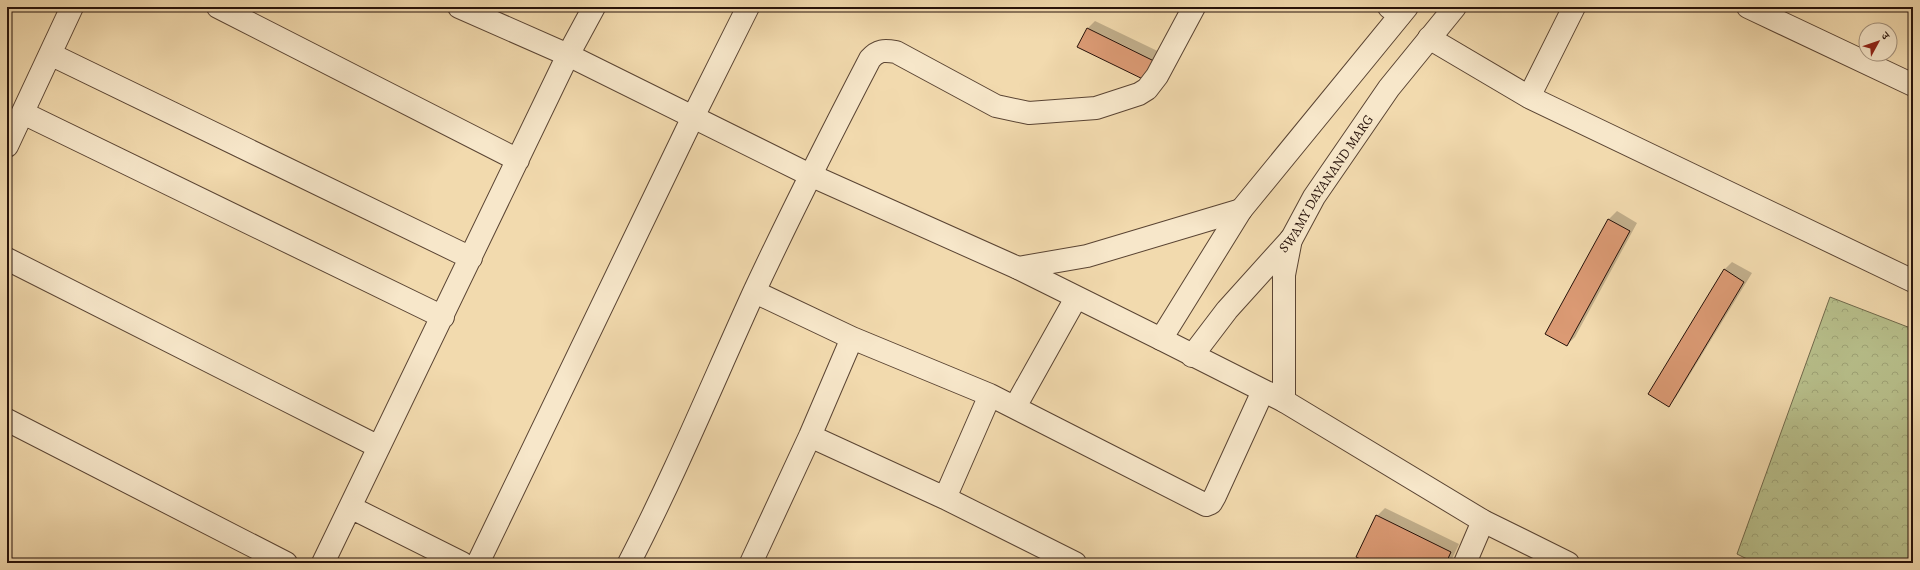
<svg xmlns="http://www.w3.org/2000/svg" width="1920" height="570" viewBox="0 0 1920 570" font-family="Alegreya,'Noto Serif Devanagari',serif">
  <defs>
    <pattern id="park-crowns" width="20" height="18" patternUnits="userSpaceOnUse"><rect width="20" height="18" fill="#b8c08c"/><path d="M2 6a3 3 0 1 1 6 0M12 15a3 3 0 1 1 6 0" fill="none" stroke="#9ea477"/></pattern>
  </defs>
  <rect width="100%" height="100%" fill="#f2daae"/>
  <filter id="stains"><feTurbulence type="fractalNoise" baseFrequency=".005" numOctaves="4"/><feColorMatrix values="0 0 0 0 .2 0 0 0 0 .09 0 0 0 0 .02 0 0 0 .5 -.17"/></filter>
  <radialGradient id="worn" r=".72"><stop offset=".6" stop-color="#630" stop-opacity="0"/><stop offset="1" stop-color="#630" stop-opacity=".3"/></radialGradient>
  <path fill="url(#park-crowns)" stroke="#70694b" d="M1830 297 1913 329V563H1755L1737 554Z"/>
  <path fill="#0003" d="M1095 21 1168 56 1159 74 1087 29Z
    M1617 211 1637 223 1575 337 1567 345 1546 333 1609 219Z
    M1732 262 1752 273 1676 397 1668 406 1724 270Z
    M1385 508 1459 544 1450 563H1371L1377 516Z"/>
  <path fill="#db9a74" stroke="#27120a" d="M1087 28 1160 64 1151 83 1077 47Z
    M1608 219 1630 231 1567 346 1545 334Z
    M1724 269 1744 282 1669 407 1648 394Z
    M1376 515 1451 552 1446 563H1369L1356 557Z"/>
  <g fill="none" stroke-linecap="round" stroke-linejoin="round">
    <g stroke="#5a4433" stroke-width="24">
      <path id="minor" d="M218 7 518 160
        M1389 7 1400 15
        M1748 7 1913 85
        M1429 38 1529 97 1913 281
        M50 54 471 258
        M1529 97 1574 7
        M23 113 443 317
        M7 146 72 7
        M7 259 379 447
        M990 395 1206 505 1211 503 1215 496 1263 391
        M1015 407 1076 298
        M7 420 286 563
        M810 436 945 498 990 395 852 338
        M945 498 1075 563
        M350 507 462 563
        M323 563 568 55 594 7
        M478 563 693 117 748 7
        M629 563C675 474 713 382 754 292 791 213 830 136 870 59 878 50 884 50 896 52L996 106 1029 113 1096 108 1139 94 1147 89 1157 76 1194 7
        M751 563 810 436 852 338 755 292
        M1465 563 1483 521"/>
    </g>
    <g stroke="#5a4433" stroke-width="24">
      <g id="tertiary">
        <path d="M459 7 568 55 810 175 1018 268 1161 339 1284 401 1483 521 1568 563"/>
        <path d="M1018 268 1087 256 1241 210"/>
        <path d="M1161 339 1241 210 1407 7"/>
        <path id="s1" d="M1192 356 1227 310 1292 238 1314 197 1389 88 1455 7"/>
        <path d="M1284 401V275L1291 239"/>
      </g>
    </g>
    <use href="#minor" stroke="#f7e7ca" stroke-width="22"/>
    <use href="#tertiary" stroke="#f7e7ca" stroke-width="22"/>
  </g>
  <g text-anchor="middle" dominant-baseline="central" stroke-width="3.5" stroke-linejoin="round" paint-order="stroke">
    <g font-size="14" fill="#27120a" stroke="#f7e7ca">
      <text stroke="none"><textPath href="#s1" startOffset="219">SWAMY DAYANAND MARG</textPath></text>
    </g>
  </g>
  <rect width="1920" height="570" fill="none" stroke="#f2daae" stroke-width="24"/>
  <rect x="8" y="8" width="1904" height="554" fill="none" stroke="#27120a" stroke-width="2"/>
  <rect x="12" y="12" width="1896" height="546" fill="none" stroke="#27120a"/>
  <g transform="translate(1878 42) rotate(50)"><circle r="19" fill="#f7e7ca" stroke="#a4927d"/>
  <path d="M0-3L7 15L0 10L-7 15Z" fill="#8f2418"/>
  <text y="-6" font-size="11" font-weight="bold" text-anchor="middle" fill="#27120a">उ</text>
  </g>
  <rect width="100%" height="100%" filter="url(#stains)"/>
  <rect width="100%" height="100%" fill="url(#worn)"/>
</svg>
